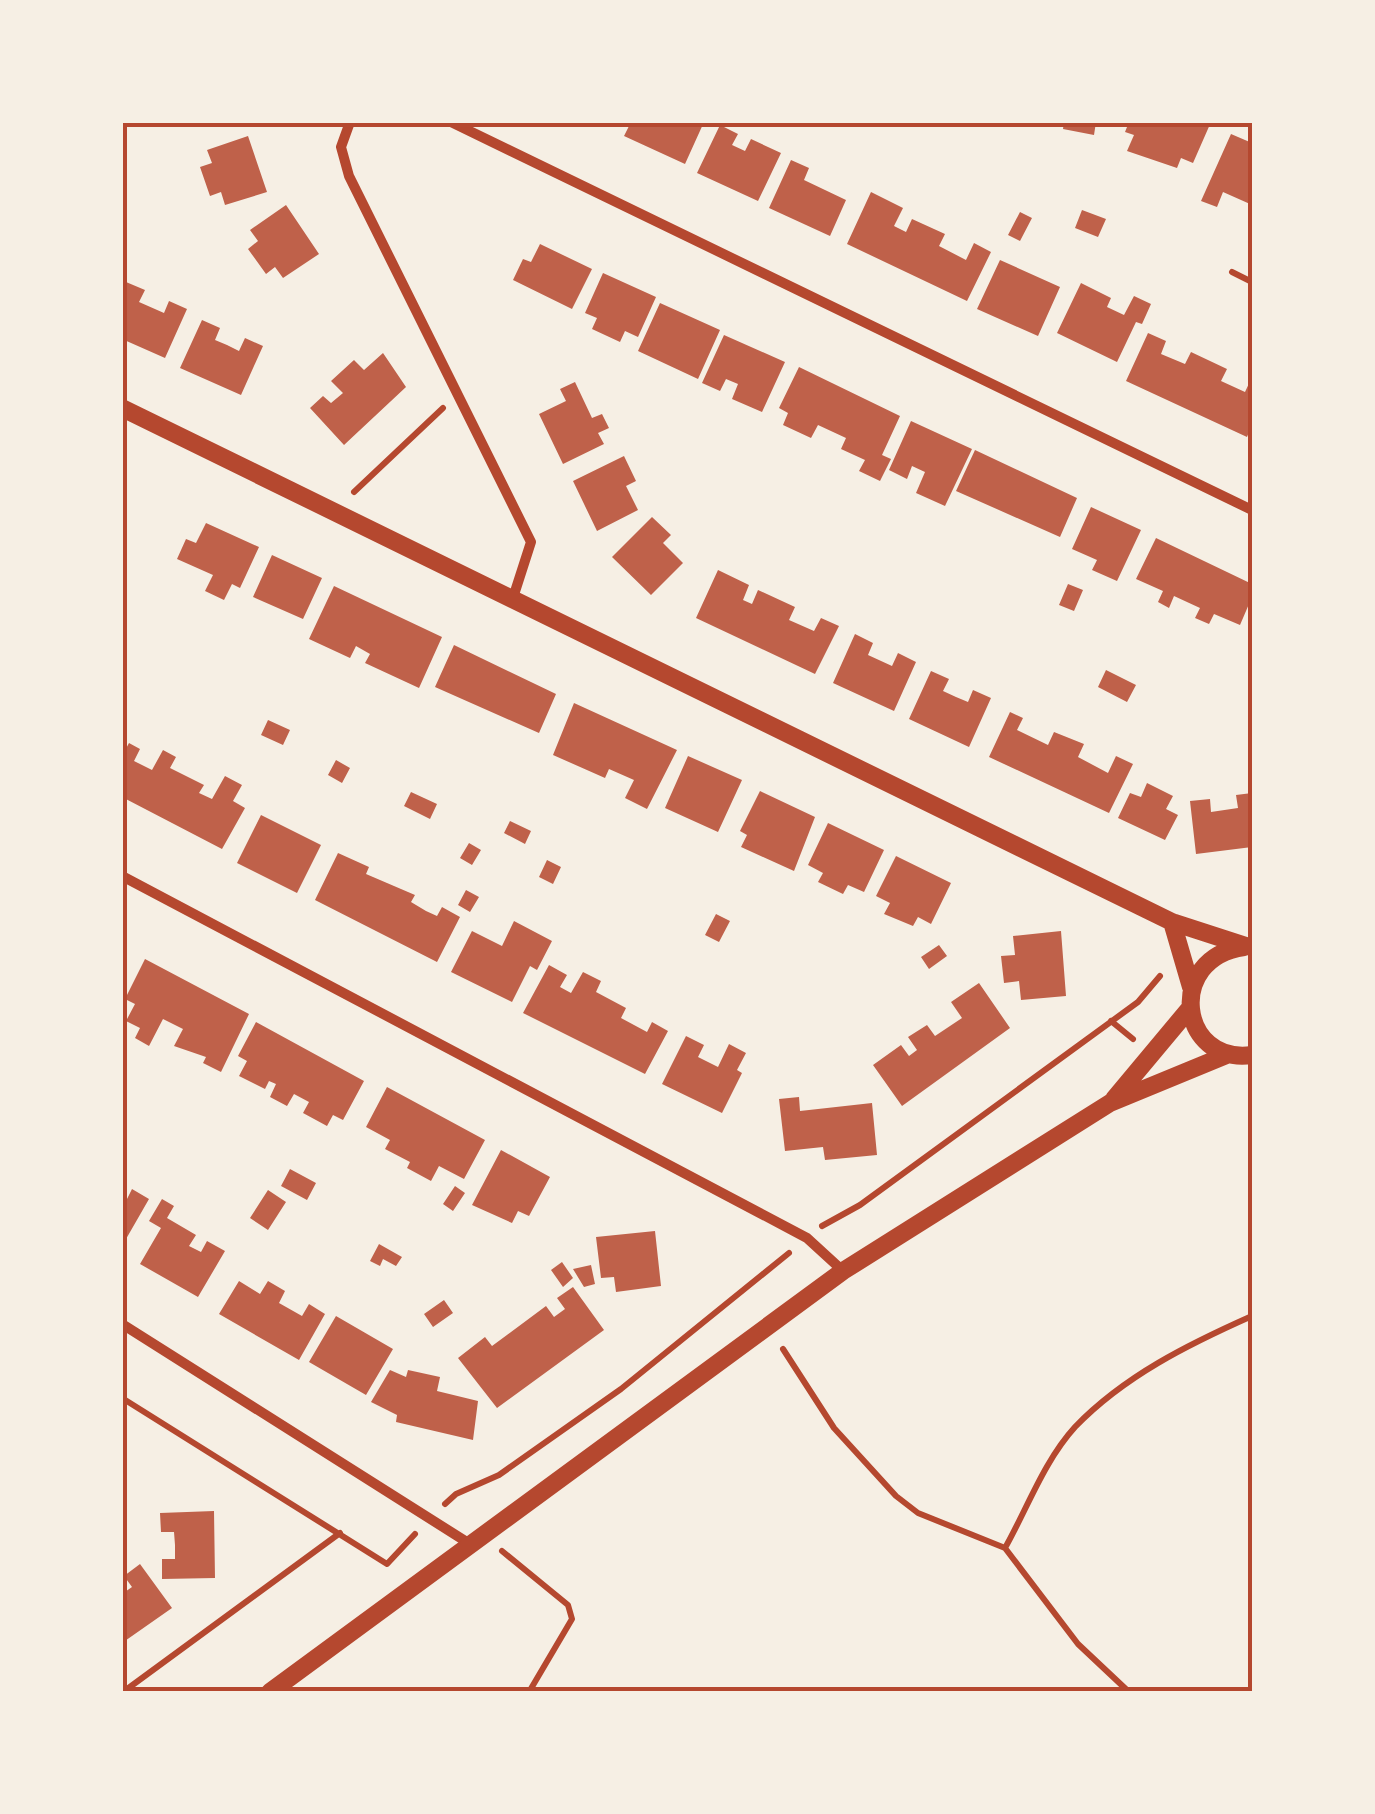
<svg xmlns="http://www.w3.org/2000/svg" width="1375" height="1814" viewBox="0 0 1375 1814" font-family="Mulish,sans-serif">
  <rect width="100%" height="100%" fill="#f6efe4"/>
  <path fill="#bf614a" d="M631 122H704L685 164 624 136Z
    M1064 122H1096L1094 135 1063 129Z
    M1129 122H1211L1193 163 1181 158 1177 168 1127 151 1134 135 1125 132Z
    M720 125 738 134 732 145 745 151 751 139 781 153 758 201 697 173Z
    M1231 134 1252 143V198L1250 204 1223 192 1217 207 1201 201Z
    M248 136 267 192 225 205 221 192 210 196 200 167 212 163 207 150Z
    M791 160 809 168 804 180 846 200 830 236 769 208Z
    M871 192 903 208 894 226 906 232 912 219 945 234 939 246 966 260 974 243 991 252 967 301 847 244Z
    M286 205 319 254 283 278 275 267 266 274 248 249 258 241 250 230Z
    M1082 210 1106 219 1098 237 1075 228Z
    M1020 212 1032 218 1020 241 1008 235Z
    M540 244 592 269 572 309 513 280 523 259 531 262Z
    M1000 260 1060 287 1038 336 977 309Z
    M603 273 656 297 638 337 625 331 620 342 592 329 597 318 585 313Z
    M126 282 145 290 139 302 164 313 169 301 187 309 165 358 122 339Z
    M1081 283 1111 298 1107 307 1124 315 1134 296 1151 304 1142 324 1136 322 1117 362 1057 333Z
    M660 303 720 330 698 379 638 351Z
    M202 320 220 328 215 340 227 345 239 351 245 338 263 346 241 395 180 368Z
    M1148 333 1166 341 1161 354 1185 364 1191 352 1227 369 1221 381 1245 392 1252 377V425L1247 437 1126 381Z
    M724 335 785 362 762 412 732 399 738 384 726 379 720 391 702 383Z
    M383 353 406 387 344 445 310 408 323 396 331 403 343 393 331 381 354 360 364 370Z
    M799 367 900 416 882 455 891 459 880 481 859 471 865 460 841 449 846 438 818 425 811 438 783 425 788 413 779 408Z
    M575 382 592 418 602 414 609 428 598 433 604 444 563 464 539 414 566 401 560 389Z
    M911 421 972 449 945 506 916 493 925 472 912 466 907 479 889 470Z
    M975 450 1077 498 1060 537 956 491Z
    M624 456 636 481 626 486 638 510 597 531 573 481Z
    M1091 507 1141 530 1117 581 1092 570 1097 560 1072 549Z
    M652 517 671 535 663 543 683 563 651 595 612 557Z
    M206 523 259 547 240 588 232 584 224 600 205 591 213 575 177 559 186 539 196 543Z
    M1156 538 1252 584V597L1240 625 1214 614 1209 624 1195 618 1200 608 1174 596 1169 608 1158 602 1163 591 1136 579Z
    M272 555 322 578 303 619 253 597Z
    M718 570 749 585 743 600 752 604 758 590 795 607 789 620 814 631 821 618 839 626 815 674 696 618Z
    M1068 584 1083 590 1074 611 1059 605Z
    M334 586 442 637 419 688 365 663 370 654 356 646 350 658 309 639Z
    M855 634 873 643 868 655 892 666 898 653 916 662 894 711 833 683Z
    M454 645 556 694 539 733 435 687Z
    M1106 670 1136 685 1127 702 1098 687Z
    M931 671 949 679 943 691 956 697 968 702 973 690 991 698 969 747 909 719Z
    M574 703 677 750 647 809 625 798 634 780 609 769 605 778 553 755Z
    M1010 712 1023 718 1017 730 1048 745 1054 732 1084 744 1078 757 1108 773 1116 756 1133 764 1109 813 989 757Z
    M268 720 290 730 283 745 261 735Z
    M129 743 140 749 134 761 152 770 163 750 176 757 170 768 204 785 199 793 212 799 225 776 242 785 233 801 245 808 222 849 122 797V756Z
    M688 756 742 780 718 832 665 808Z
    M336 760 350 768 342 783 328 775Z
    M1147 783 1173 796 1166 809 1178 815 1165 840 1118 818 1130 793 1141 797Z
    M760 791 815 817 794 871 741 847 747 835 740 831Z
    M411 792 437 804 430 819 404 806Z
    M1252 793V847L1196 854 1190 801 1210 799 1211 812 1238 808 1236 795Z
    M261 815 321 845 297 893 237 863Z
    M510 821 531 831 525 844 504 833Z
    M828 823 884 850 864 892 848 885 843 894 818 882 823 873 808 865Z
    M469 843 481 850 472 865 460 858Z
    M338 853 369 867 366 874 415 895 411 902 426 911 437 916 442 907 460 917 437 962 315 900Z
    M896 856 951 883 931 924 918 917 913 926 884 914 890 903 876 896Z
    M547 860 561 867 553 884 539 877Z
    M466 890 479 897 470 912 458 905Z
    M716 914 730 921 719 942 705 935Z
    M514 921 552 941 537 970 530 966 512 1002 451 972 472 931 502 946Z
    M1061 931 1066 996 1021 1000 1019 981 1004 983 1001 956 1015 955 1013 936Z
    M939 945 947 956 929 969 921 957Z
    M145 959 249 1014 221 1072 203 1063 206 1057 174 1046 183 1029 163 1019 149 1046 135 1038 140 1028 126 1021 135 1004 125 999Z
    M549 965 567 975 560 987 571 993 583 972 601 981 596 992 626 1008 621 1018 647 1032 652 1022 668 1031 645 1074 523 1013Z
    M979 983 1010 1028 902 1106 873 1065 901 1045 909 1056 917 1050 908 1037 927 1025 935 1036 962 1018 951 1002Z
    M256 1022 364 1081 343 1120 333 1115 327 1126 303 1113 309 1102 294 1094 287 1106 270 1097 276 1084 269 1081 265 1089 239 1076 247 1061 238 1056Z
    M686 1036 704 1045 698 1057 718 1067 729 1044 746 1053 737 1070 742 1073 722 1113 662 1084Z
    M387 1087 485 1140 464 1179 439 1166 431 1181 407 1168 410 1162 385 1149 390 1140 366 1127Z
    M799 1097 800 1111 872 1103 877 1155 825 1160 823 1147 785 1151 779 1099Z
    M501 1150 550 1177 529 1216 518 1211 512 1223 472 1205Z
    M290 1169 316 1183 307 1200 281 1186Z
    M455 1186 465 1193 453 1211 443 1204Z
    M132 1189 149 1199 122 1246V1199L126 1201Z
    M268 1190 286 1202 268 1230 250 1218Z
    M162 1199 174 1206 167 1218 196 1235 189 1246 201 1252 207 1241 225 1251 198 1297 140 1264 161 1228 149 1221Z
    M655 1231 661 1286 616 1292 614 1277 601 1278 596 1237Z
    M379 1244 402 1257 396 1266 383 1259 380 1266 370 1261Z
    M562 1262 573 1278 563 1287 551 1270Z
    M591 1265 595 1284 584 1287 573 1269Z
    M239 1281 260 1294 268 1281 285 1291 279 1303 302 1316 309 1304 325 1314 299 1360 219 1314Z
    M573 1287 604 1330 497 1408 458 1358 485 1337 492 1346 546 1306 554 1317 565 1309 557 1298Z
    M444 1300 453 1313 433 1327 424 1314Z
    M336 1316 393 1349 366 1395 309 1362Z
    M390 1370 406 1377 408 1370 440 1377 437 1391 478 1401 473 1440 396 1422 397 1415 371 1402Z
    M214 1511 215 1578 162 1579V1559H175V1545L174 1532H161L160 1513Z
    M140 1564 172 1608 122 1643V1594L132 1587 124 1576Z"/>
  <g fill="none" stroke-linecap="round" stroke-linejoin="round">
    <path stroke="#b5482f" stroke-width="6" d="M1232 272 1252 282
      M354 492 443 408
      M1111 1021 1133 1039
      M822 1226 860 1205 1138 1002 1160 976
      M783 1349 834 1428 896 1496 918 1513 1005 1548 1078 1644 1129 1692
      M122 1398 387 1564 415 1534
      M445 1504 456 1494 499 1475 621 1389 789 1253
      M1005 1548C1027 1509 1044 1461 1075 1427 1124 1376 1189 1344 1252 1316
      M502 1551 568 1605 572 1619 529 1692
      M123 1692 340 1533"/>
    <path stroke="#b5482f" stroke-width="10" d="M350 122 341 147 349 176 531 542 512 601
      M451 122 1252 510
      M122 876 807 1238 843 1271
      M122 1324 470 1544"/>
    <path stroke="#b5482f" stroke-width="18" d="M122 408 1172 922 1246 946
      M1172 922 1191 987
      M1244 947C1165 958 1179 1065 1252 1055
      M1114 1099 1190 1008
      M270 1692 843 1271 1110 1103 1229 1054"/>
  </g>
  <rect width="1375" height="1814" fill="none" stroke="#f6efe4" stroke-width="250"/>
  <rect x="125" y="125" width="1125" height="1564" fill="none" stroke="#b5482f" stroke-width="4"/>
</svg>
